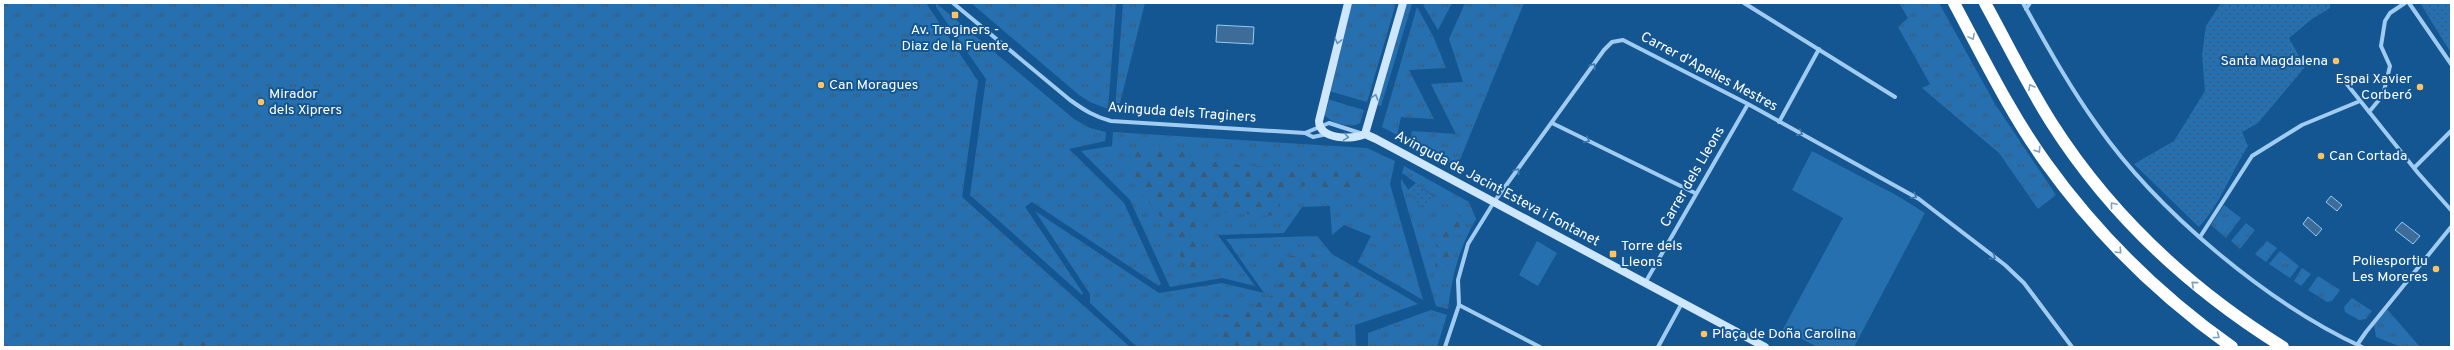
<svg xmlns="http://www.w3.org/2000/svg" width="2454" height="350" viewBox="0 0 2454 350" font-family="Overpass,sans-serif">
  <defs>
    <pattern id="grass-tufts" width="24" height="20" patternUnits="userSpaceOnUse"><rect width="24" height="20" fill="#2670b0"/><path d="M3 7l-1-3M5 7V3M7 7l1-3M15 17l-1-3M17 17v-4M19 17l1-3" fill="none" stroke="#3d5a74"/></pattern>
    <pattern id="forest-firs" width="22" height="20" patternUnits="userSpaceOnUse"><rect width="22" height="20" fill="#2670b0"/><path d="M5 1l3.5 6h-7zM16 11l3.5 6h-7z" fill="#3d5a74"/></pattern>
    <pattern id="park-dots" width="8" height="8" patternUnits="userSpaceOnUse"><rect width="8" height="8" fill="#2670b0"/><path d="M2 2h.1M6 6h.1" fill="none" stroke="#3d5a74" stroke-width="1.8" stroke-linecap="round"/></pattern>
  </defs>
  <rect width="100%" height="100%" fill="#145691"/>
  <path fill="url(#grass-tufts)" d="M3 3H926L978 81 962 197 1130 347H3Z
    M936 3 1074 119 1090 128 1106 132 1105 141 1069 149 1124 203 1161 284 1159 286 1032 202 1025 207 1083 293 1082 295 970 195 986 79 936 7Z
    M971 3H1116L1108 109 1090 102 1079 95Z
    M1123 3H1145L1118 111H1115Z
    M1350 3H1396L1367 102 1329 91Z
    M1406 3 1412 4 1381 106 1376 104Z
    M1422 3H1452L1438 30Z
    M1465 3H1524L1457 167 1410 142 1412 131 1456 134 1431 84 1463 82 1449 39Z
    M1899 3H1939L1995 104 2056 195 2038 209 1999 153 1922 88 1930 84 1898 27 1908 18Z
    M1417 7 1434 38 1446 68 1409 70 1434 119 1401 117 1397 135 1382 127Z
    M1327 99 1364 110 1360 123C1352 129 1329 123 1324 114Z
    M1113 132 1367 148 1395 161 1390 184 1423 300 1358 262 1371 236 1344 225 1332 235 1330 206 1302 207 1284 233 1218 235 1255 286 1222 278 1170 287 1130 200 1081 151 1112 146Z
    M1404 166 1469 202 1476 219C1458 251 1453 272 1448 309L1436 306 1401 186V179L1421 208 1434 196 1402 173Z
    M2224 205 2241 218 2226 238 2211 225Z
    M1035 211 1159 293 1222 283 1264 293 1226 239 1317 236 1332 254 1418 304 1355 325 1356 347H1137L1090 303V294Z
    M2246 223 2255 230 2240 249 2231 241Z
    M2267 241 2277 248 2266 262 2255 254Z
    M2280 251 2299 266 2290 278 2269 264Z
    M2302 268 2311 274 2301 286 2294 281Z
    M2318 276 2340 290 2332 301 2327 302 2308 290Z
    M2352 298 2372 311 2366 319 2359 320 2345 312 2344 307Z
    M2387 309 2420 347H2401L2376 337 2374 325Z
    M1431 310 1447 315 1437 347H1368V333Z"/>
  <path fill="url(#forest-firs)" d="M1156 143 1167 151 1180 148 1215 162 1254 166 1368 170 1366 189 1287 185 1275 216 1197 211 1203 222 1198 265 1194 270 1182 262 1174 233 1130 180V147L1146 152Z
    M1455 213 1462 219 1466 228 1448 243 1455 252 1446 260 1448 267 1441 281 1435 278 1436 245 1440 226Z
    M1313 254 1323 266 1347 274 1361 287 1357 303 1342 306 1348 320 1337 330 1342 347H1216L1221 315 1252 311 1256 304 1272 295 1284 280 1268 258C1283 255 1297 257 1313 254Z
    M175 337H195L215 347H167Z"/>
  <path fill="url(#park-dots)" d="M2221 3H2330V8L2312 19 2289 38 2305 67 2258 123 2242 132 2248 146C2231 173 2220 204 2199 227L2134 164 2174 141 2205 91 2202 54 2206 26Z
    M2420 3H2451V53Z
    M1416 183 1434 197 1421 208 1408 190Z"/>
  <path fill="#2670b0" d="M1812 151 1896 195 1925 213 1854 347H1817L1783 329 1843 218 1792 190Z
    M1537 241 1557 253 1538 286 1519 275Z"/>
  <path fill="#3c6c97" stroke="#93c9f4" d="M1217 25 1254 27 1253 44 1216 42Z
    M2331 196 2342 205 2337 211 2326 202Z
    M2308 217 2322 229 2316 236 2303 224Z
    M2402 222 2420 236 2413 244 2395 230Z"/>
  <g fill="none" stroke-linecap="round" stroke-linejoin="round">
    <path stroke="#a1ccf1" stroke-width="4" d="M953 3 1070 100C1084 110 1095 117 1111 121L1305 133 1313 137 1327 134
      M1744 3 1895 97
      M2023 3C2046 44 2069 86 2097 125 2157 211 2267 303 2362 347
      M2409 3 2451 64
      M2026 9 2030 3
      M2346 83 2418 173 2451 210
      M2369 112 2383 95 2390 66 2381 46 2385 21 2390 13 2405 3
      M1779 122 1819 49
      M1552 123 1695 193
      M1305 133 1329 123 1363 134
      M2414 168 2451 131
      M2200 237 2252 156 2302 125 2360 101
      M1645 283 1748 104
      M1459 305 1540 347
      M2357 345 2366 332 2451 227
      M1445 347 1459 305 1458 280 1468 244 1494 202 1604 50 1612 42 1623 40 1748 104 1919 199 2005 265 2024 283 2072 347
      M1658 347 1682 303"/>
    <path stroke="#cfe7fc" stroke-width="8" d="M1348 3 1319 121C1319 140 1353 140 1365 134L1376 139 1765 347
      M1365 134 1403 3"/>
    <path stroke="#fff" stroke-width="12" d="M1954 3C1983 57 2010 113 2046 163 2097 234 2160 296 2232 347
      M1985 3C2007 43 2027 84 2051 122 2110 215 2190 289 2283 347"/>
  </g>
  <defs><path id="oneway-chevron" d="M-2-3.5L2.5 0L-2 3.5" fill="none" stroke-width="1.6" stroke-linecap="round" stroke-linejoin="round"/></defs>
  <g stroke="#7ea2c2">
    <use href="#oneway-chevron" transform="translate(1972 37) rotate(62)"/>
    <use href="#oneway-chevron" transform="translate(2031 87) rotate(-119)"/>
    <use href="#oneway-chevron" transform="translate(2038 150) rotate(57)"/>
    <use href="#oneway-chevron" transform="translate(2113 205) rotate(-130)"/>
    <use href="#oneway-chevron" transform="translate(2119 251) rotate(47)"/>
    <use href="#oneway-chevron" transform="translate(2194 284) rotate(-140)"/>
    <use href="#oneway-chevron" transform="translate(2217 336) rotate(37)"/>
  </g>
  <g stroke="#5f90bc">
    <use href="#oneway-chevron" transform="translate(1338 41) rotate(104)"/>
    <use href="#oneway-chevron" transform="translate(1375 97) rotate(-73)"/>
    <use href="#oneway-chevron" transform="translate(1346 137) rotate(9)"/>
  </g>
  <g stroke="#3e79ae">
    <use href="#oneway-chevron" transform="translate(1593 66) rotate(-55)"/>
    <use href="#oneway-chevron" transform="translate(1800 133) rotate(29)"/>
    <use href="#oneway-chevron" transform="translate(1587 140) rotate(26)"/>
    <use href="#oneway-chevron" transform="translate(1517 171) rotate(-54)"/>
    <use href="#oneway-chevron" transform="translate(1914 196) rotate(30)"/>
    <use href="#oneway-chevron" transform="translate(1993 257) rotate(34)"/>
  </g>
  <g fill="#ffc361" stroke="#145691" stroke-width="1.5">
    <rect x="951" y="11" width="8" height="8" rx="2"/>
    <circle cx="2336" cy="61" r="4"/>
    <circle cx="821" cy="85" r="4"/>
    <circle cx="2420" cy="87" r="4"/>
    <circle cx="261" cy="102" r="4"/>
    <circle cx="2321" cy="156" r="4"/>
    <rect x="1609" y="250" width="8" height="8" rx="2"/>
    <circle cx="2436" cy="269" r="4"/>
    <circle cx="1704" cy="334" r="4"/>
  </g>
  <g text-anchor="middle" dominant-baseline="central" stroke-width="4" stroke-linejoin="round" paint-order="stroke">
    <g font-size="14" fill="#fff" stroke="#145691" text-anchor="start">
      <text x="955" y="30" text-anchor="middle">Av. Traginers -<tspan x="955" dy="16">Diaz de la Fuente</tspan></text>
      <text x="2328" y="61" text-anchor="end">Santa Magdalena</text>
      <text x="2412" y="79" text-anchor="end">Espai Xavier<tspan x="2412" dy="16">Corberó</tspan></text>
      <text x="829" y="85">Can Moragues</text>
      <text x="269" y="94">Mirador<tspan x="269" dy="16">dels Xiprers</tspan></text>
      <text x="2329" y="156">Can Cortada</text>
      <text x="1621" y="246">Torre dels<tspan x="1621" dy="16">Lleons</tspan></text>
      <text x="2428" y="261" text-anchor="end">Poliesportiu<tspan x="2428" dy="16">Les Moreres</tspan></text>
      <text x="1712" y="334">Plaça de Doña Carolina</text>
    </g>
    <g font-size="14" fill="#fff" stroke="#145691">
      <text transform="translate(1709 72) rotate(28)">Carrer d'Apel·les Mestres</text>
      <text transform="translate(1182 113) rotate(4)">Avinguda dels Traginers</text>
      <text transform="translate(1693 177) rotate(-60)">Carrer dels Lleons</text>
      <text transform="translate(1497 189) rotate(28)">Avinguda de Jacint Esteva i Fontanet</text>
    </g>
  </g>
  <rect width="2454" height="350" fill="none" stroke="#ffffff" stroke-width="8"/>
</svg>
